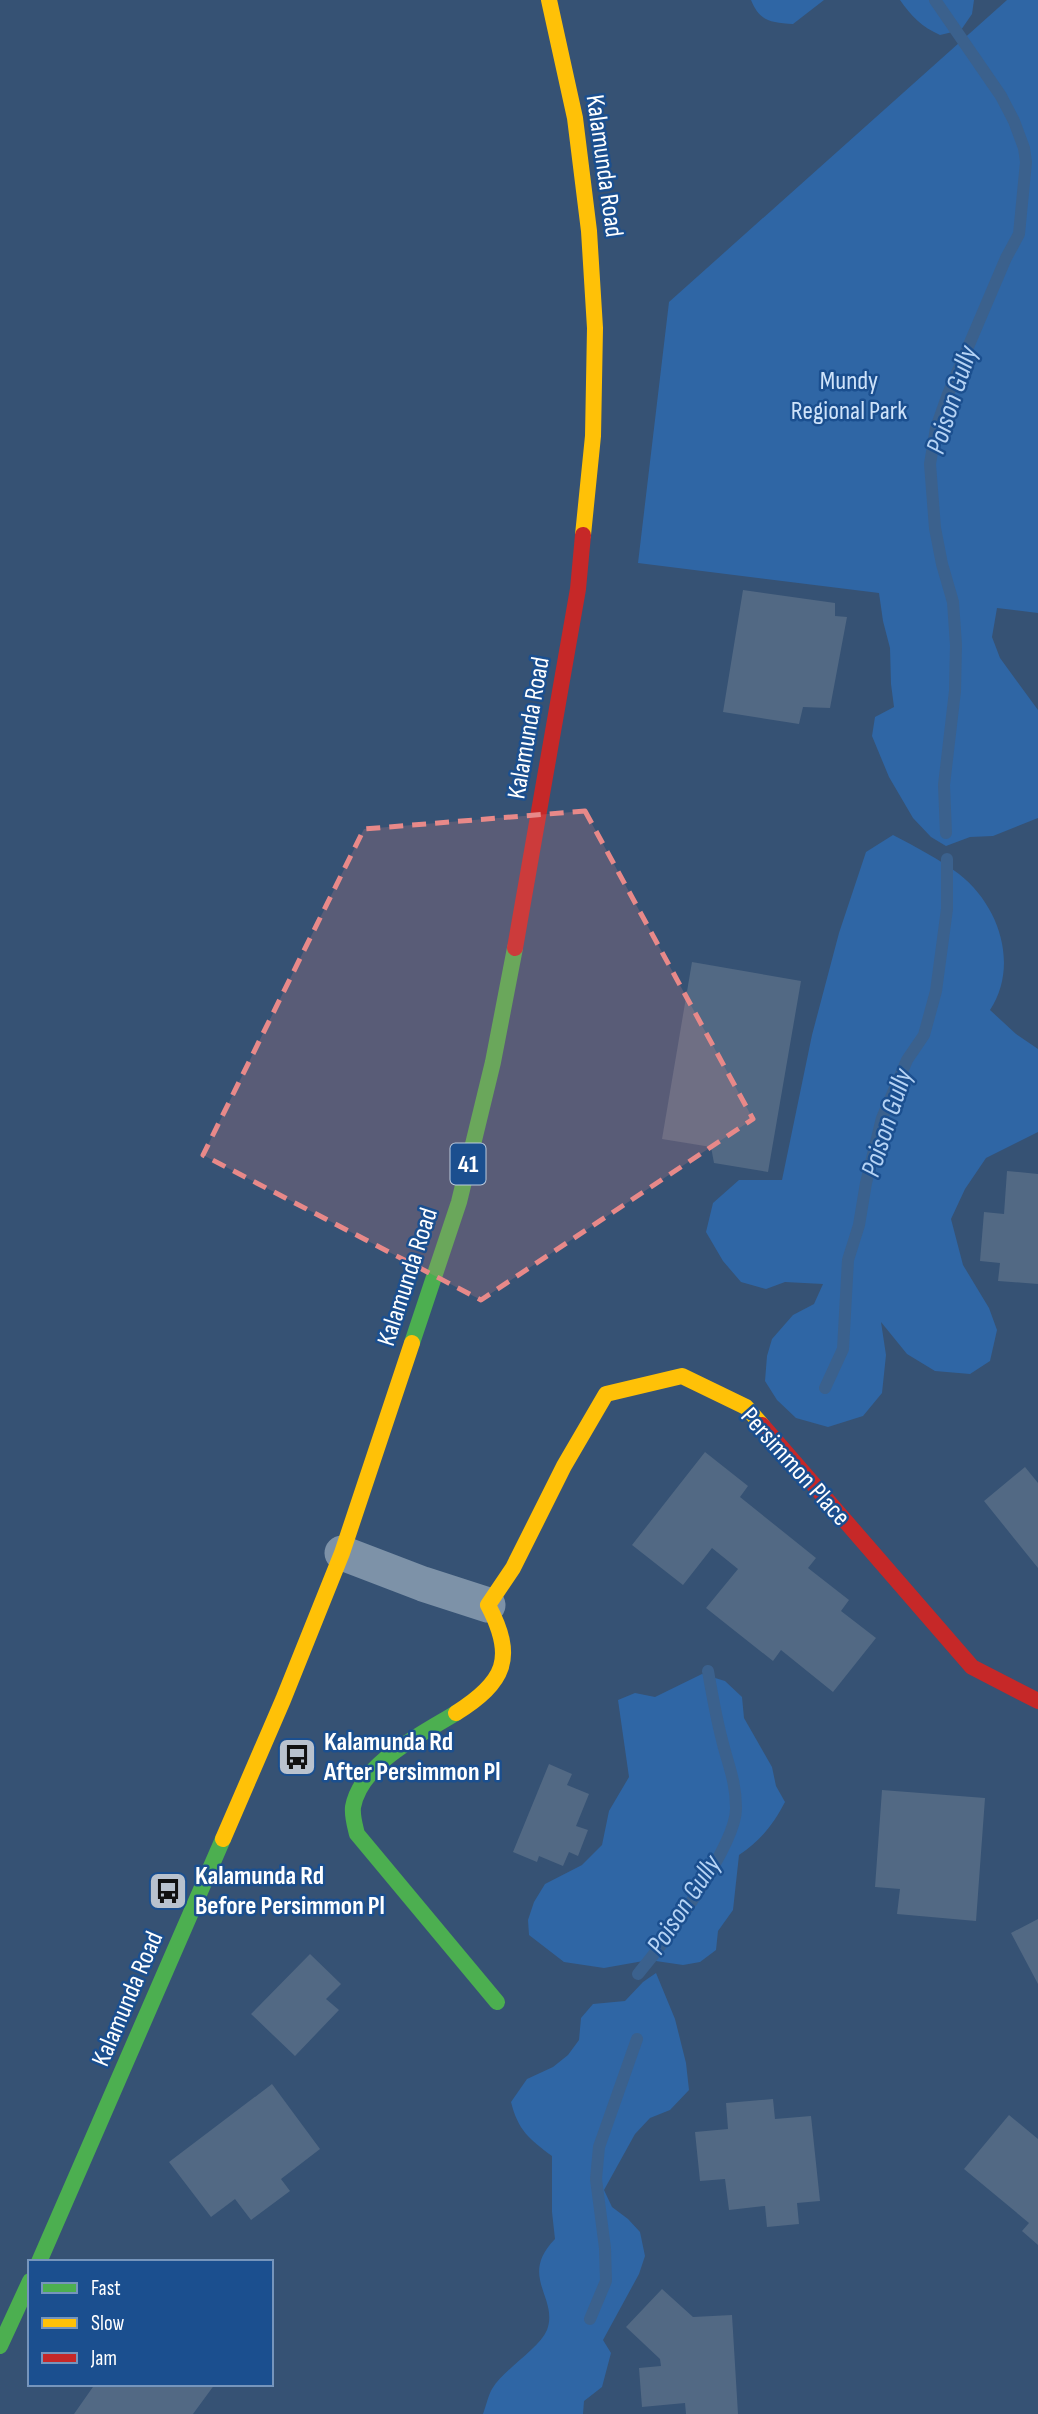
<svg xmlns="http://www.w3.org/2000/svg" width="1038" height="2414" viewBox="0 0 1038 2414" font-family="'Sofia Sans Condensed',sans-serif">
  <rect width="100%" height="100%" fill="#365274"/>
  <path fill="#2f66a5" d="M751 0H824L793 24C771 22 760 22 751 0Z
    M900 0H974L972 14 961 30 940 35C922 27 911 16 900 0Z
    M1007 0H1038V613L997 608 992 637 1000 658 1038 710V818L993 836 970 837 946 846 931 837 913 818 889 777 872 736 875 717 894 707 891 684 890 648 883 621 879 593 638 563 669 302Z
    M893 835C916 847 939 859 959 874 1000 906 1019 966 990 1010L1016 1034 1038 1049V1132L986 1158 965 1189 951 1219 963 1265 989 1308 997 1330 990 1361 970 1374 935 1371 907 1354 881 1322 886 1355 882 1393 863 1416 828 1427 796 1418 777 1400 765 1381 767 1356 772 1339 793 1315 814 1304 823 1284 785 1282 766 1289 741 1282 723 1261 706 1232 713 1203 739 1180H782L812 1035 839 933 866 852Z
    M702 1674 725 1681 742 1697 744 1718 772 1767 776 1786 785 1802C773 1825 760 1841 739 1855L733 1910 718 1931 716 1950 700 1962 683 1965 649 1960 604 1968 564 1962 529 1935 528 1920 534 1902 545 1884 582 1865 602 1845 609 1811 629 1777 618 1700 635 1693 655 1697Z
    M656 1973 675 2019 686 2063 689 2090 670 2110 650 2118 635 2134 604 2190 612 2207 628 2219 640 2232 645 2256 639 2274 603 2340 611 2353 602 2387 584 2401 583 2414H483C486 2406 488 2396 492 2389 504 2369 539 2349 547 2330 559 2297 518 2277 555 2239L552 2212V2156C529 2139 518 2130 511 2102L527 2079 553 2067 568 2055 579 2040 581 2018 593 2004 625 2001 643 1982Z"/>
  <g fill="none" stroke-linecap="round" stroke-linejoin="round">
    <path stroke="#3b618d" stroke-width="12" d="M935 0 1001 96 1014 121 1024 148 1026 162 1019 234 1006 258 948 394 936 428 930 464 935 528 942 564 953 602 956 645 955 691 944 785 946 833
      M825 1388 843 1349 848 1260 859 1225 866 1183 882 1118 907 1060 924 1035 936 991 947 909V859
      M638 1974C663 1944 737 1845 736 1808 736 1781 728 1765 722 1740 716 1717 712 1694 708 1671
      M590 2319 606 2281 605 2248 596 2179 599 2147 637 2039"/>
  </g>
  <path fill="#526984" d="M743 590 835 603V616L847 617 830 708 803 707 799 724 723 712Z
    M692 962 801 981 768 1172 714 1163 711 1147 662 1139Z
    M1007 1171 1038 1174V1284L998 1281 1000 1263 980 1261 984 1212 1004 1214Z
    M705 1452 748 1486 740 1497 816 1558 808 1568 849 1600 841 1611 876 1638 833 1692 781 1650 773 1661 706 1608 738 1569 712 1548 683 1585 632 1545Z
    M1025 1467 1038 1483V1568L984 1501Z
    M549 1764 572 1774 567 1785 589 1794 576 1826 588 1830 578 1856 569 1852 563 1866 539 1856 537 1862 513 1852Z
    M882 1790 985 1798 976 1921 897 1914 900 1889 875 1887Z
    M1038 1919V1984L1011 1933Z
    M310 1954 341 1984 326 1999 339 2010 295 2056 251 2014Z
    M272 2084 320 2149 281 2179 290 2191 251 2220 235 2199 211 2217 169 2162Z
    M773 2099 775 2119 811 2116 820 2201 797 2203 799 2224 767 2227 765 2206 729 2210 725 2179 700 2181 695 2132 728 2129 726 2103Z
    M1009 2115 1038 2139V2245L1022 2231 1029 2223 964 2169Z
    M662 2289 693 2317 732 2315 738 2414H686L685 2403 642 2407 639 2368 661 2366 660 2359 626 2327Z
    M95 2384H215L193 2414H74Z"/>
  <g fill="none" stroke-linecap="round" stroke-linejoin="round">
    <path stroke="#7d92a8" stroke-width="35" d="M342 1553 423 1584 488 1605"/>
    <path stroke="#4caf50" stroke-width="16" d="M412 1343 459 1202 493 1062 515 948
      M456 1713C422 1734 361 1763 353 1807 352 1816 355 1826 357 1834L497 2002
      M39 2262 223 1839
      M0 2346 30 2281"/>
    <path stroke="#ffc107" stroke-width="16" d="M549 0 575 118 589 231 595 328 593 436 583 535
      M456 1713C505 1682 516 1658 488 1605L513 1568 564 1466 606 1394 682 1376 746 1407 762 1425
      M223 1839 283 1700 342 1553 412 1343"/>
    <path stroke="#c62828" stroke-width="16" d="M515 948 578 589 583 535
      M762 1425 972 1667 1038 1701"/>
  </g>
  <path fill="#e88989" fill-opacity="0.2" stroke="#e88989" stroke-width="5" stroke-dasharray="14 9" stroke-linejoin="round" d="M585 811 753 1119 481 1300 203 1155 364 829Z"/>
  <defs>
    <g id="bus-square" transform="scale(2.0125)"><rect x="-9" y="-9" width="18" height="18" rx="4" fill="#b9c2ce" stroke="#1b4f8f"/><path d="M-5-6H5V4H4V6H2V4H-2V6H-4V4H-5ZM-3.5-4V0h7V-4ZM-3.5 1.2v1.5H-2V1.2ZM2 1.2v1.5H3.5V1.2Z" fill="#111"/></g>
  </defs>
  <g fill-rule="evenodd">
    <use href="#bus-square" x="297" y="1757"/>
    <use href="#bus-square" x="168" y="1891"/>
  </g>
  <g text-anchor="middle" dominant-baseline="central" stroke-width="5" stroke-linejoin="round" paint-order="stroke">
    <rect fill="#1b4f8f" stroke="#bbcadd" stroke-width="2" x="450.5" y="1143.5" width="35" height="41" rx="5"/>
    <g font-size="24" font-weight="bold" fill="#fff">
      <text x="468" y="1164">41</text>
    </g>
    <g font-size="26" fill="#fff" stroke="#1b4f8f">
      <text transform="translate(604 166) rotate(82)">Kalamunda Road</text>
      <text transform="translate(529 728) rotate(-80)">Kalamunda Road</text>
      <text transform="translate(408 1277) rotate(-72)">Kalamunda Road</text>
      <text transform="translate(795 1467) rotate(48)">Persimmon Place</text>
      <text transform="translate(128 1999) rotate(-67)">Kalamunda Road</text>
    </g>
    <g font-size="26" fill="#cfe3fa" stroke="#1b4f8f">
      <text x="849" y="381">Mundy<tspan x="849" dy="30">Regional Park</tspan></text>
    </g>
    <g font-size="26" font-weight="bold" fill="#fff" stroke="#1b4f8f" text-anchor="start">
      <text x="324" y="1742">Kalamunda Rd<tspan x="324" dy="30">After Persimmon Pl</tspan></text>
      <text x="195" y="1876">Kalamunda Rd<tspan x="195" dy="30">Before Persimmon Pl</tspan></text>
    </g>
    <g font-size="28" font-style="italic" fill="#b5d3f5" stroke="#1b4f8f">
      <text transform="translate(952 400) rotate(-72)">Poison Gully</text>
      <text transform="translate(887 1123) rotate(-72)">Poison Gully</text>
      <text transform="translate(684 1905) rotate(-57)">Poison Gully</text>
    </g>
  </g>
  <rect x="28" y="2260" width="245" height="126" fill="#1b4f8f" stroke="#7695bc" stroke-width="2"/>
  <rect x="42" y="2283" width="35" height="10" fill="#4caf50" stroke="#7695bc" stroke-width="2"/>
  <text x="91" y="2295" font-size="21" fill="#ffffff">Fast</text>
  <rect x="42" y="2318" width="35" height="10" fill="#ffc107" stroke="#7695bc" stroke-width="2"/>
  <text x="91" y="2330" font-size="21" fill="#ffffff">Slow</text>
  <rect x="42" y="2353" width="35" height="10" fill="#c62828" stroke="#7695bc" stroke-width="2"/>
  <text x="91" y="2365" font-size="21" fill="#ffffff">Jam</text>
</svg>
